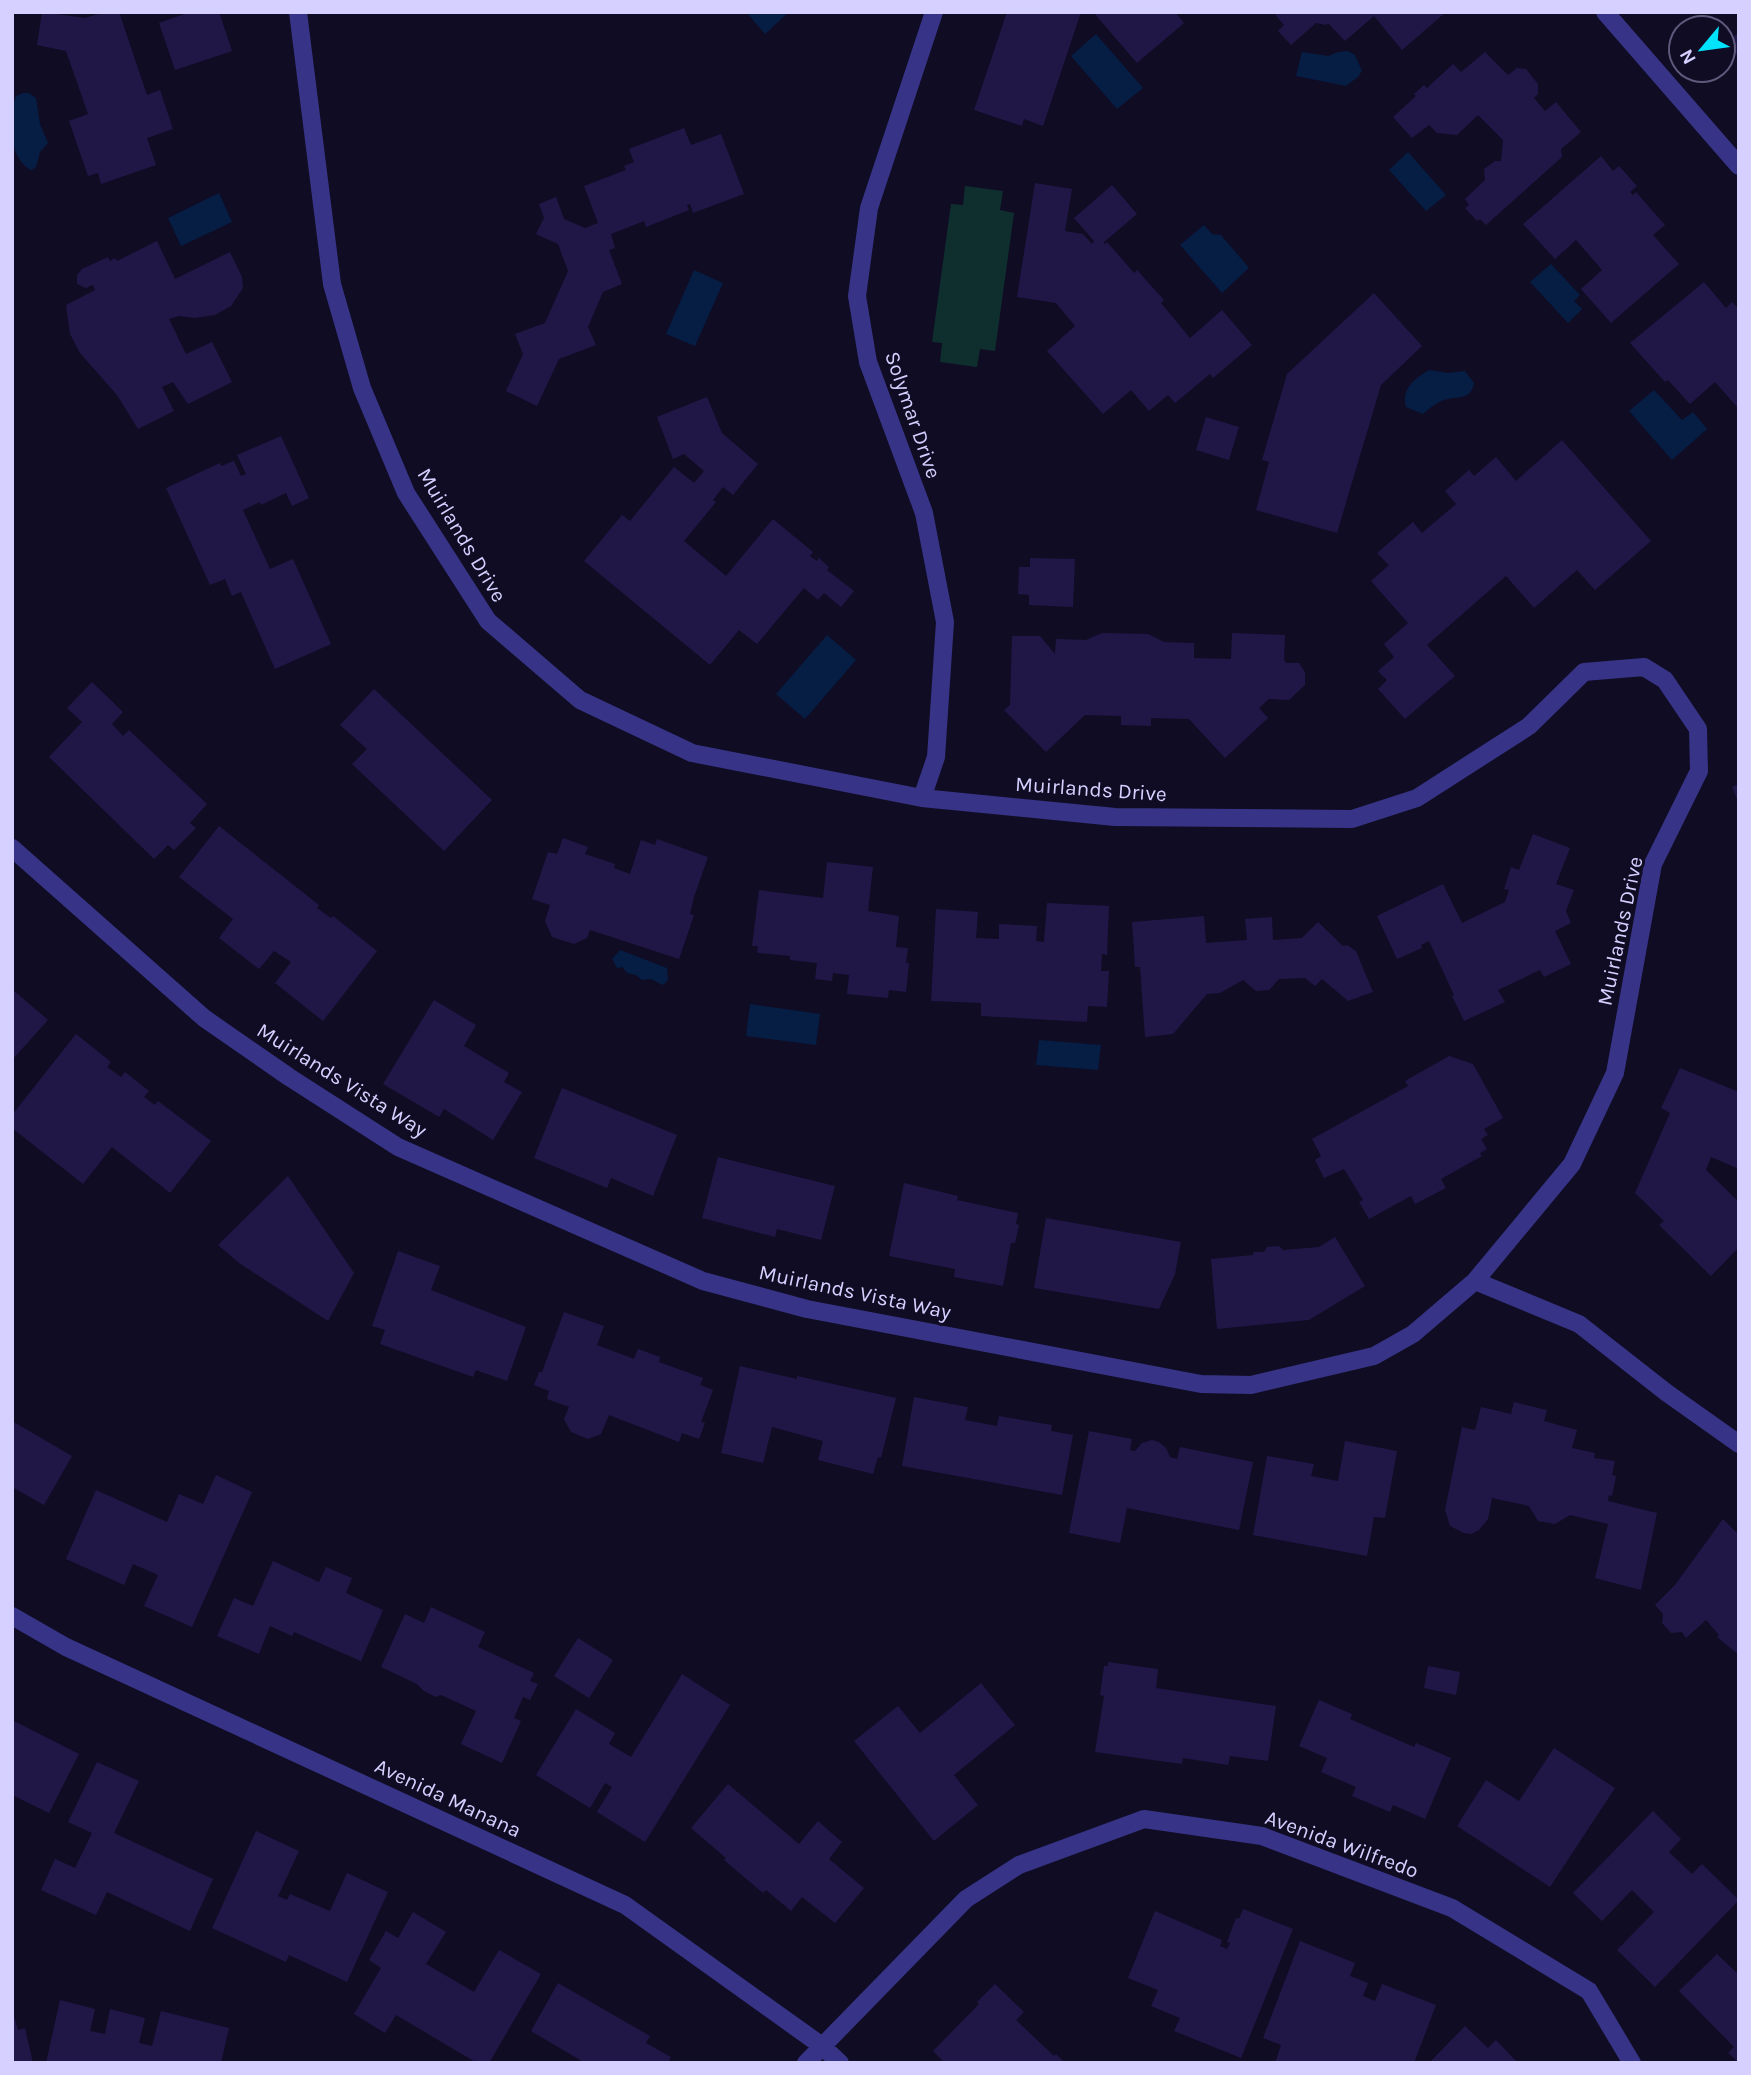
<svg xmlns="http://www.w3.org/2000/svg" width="1751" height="2075" viewBox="0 0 1751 2075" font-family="Karla,sans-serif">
  <rect width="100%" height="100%" fill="#100c24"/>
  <path fill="#0f2f2e" d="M965 186 1003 191 1000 210 1014 213 995 351 980 349 977 367 940 362 942 343 932 342 951 204 963 205Z"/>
  <path fill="#061d44" d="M746 12H789L765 34Z
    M1096 34 1143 88 1117 109 1071 56Z
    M1348 51 1355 55 1362 71 1358 77 1346 86 1296 76 1302 52 1328 56 1338 52Z
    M23 93H29L36 98 40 124 48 143 40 152 36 167 31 170C8 158 8 117 16 96Z
    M1408 152 1446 195 1426 211 1389 170Z
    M219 193 232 222 181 246 168 218Z
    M1204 225 1212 234 1221 235 1249 268 1222 293 1180 245Z
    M1551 264 1580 295 1574 301 1582 309 1568 323 1530 282Z
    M694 270 723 283 695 346 666 334Z
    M1429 370 1448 373 1465 371 1474 383C1471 402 1455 395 1442 401 1435 403 1429 409 1423 414L1406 407C1401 389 1414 379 1429 370Z
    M1654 390 1682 420 1693 412 1707 429 1672 460 1629 411Z
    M827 635 856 660 805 719 776 694Z
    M620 950 667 968 668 980 663 985 651 979 642 980 636 975 627 973 622 967 617 968 612 959Z
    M750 1004 820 1014 816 1045 746 1036Z
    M1039 1040 1101 1045 1098 1070 1036 1065Z"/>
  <path fill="#211747" d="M42 12 85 18 105 12H119L147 95 160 90 173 129 147 138 156 165 101 184 98 173 88 176 69 121 88 114 66 51 37 45Z
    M190 12H219L232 51 175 70 159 23Z
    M1007 12H1081L1043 126 1024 119 1022 126 974 110Z
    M1093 12H1175L1184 23 1137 63Z
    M1273 12H1446L1402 50 1374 16 1345 41 1328 23 1326 25 1316 23 1291 45 1278 31 1284 25Z
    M1739 32V57L1726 43Z
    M1485 52 1508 75 1517 68 1526 69 1538 84V94L1534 98 1545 111 1556 102 1581 132 1561 149 1562 157 1486 225 1480 219 1477 221 1465 208 1469 205 1465 199 1485 180 1484 169 1495 161H1501L1503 140 1478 115 1457 135 1437 133 1429 125 1412 138 1393 117 1416 96 1414 94 1424 85 1427 88 1453 64 1461 72Z
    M684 128 691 145 721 134 744 194 693 213 690 204 687 205 689 210 646 227 644 221 611 234 615 248 609 250 622 284 603 292 588 327 596 345 559 359 537 406 506 391 523 354 515 334 545 323 568 271 558 244 536 234 544 218 539 204 556 197 564 219 585 228 598 223 584 186 626 170 624 166 634 162 629 149Z
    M1601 156 1613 171 1619 166 1637 186 1630 192 1633 195 1636 192 1665 225 1653 235 1679 264 1611 323 1581 289 1602 270 1576 240 1555 259 1523 224Z
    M1035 183 1072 189 1065 231 1083 234 1092 244 1094 241 1074 218 1112 185 1137 214 1103 243 1105 244 1107 242 1134 273 1137 270 1164 300 1161 303 1190 338 1222 310 1252 345 1213 378 1210 374 1175 403 1168 395 1149 411 1131 390 1103 414 1047 351 1075 326 1056 303 1017 297Z
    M157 241 175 279 230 252 242 277 243 288 231 306 215 315 195 318 179 316 169 319 186 354 212 342 232 382 188 404 173 382 162 387 174 411 138 429 117 395 80 353 70 334 66 305 95 290 93 285 86 288 77 284V275L82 269 108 257 110 261 115 258 117 261Z
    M1704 282 1726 308 1732 302 1739 309V409L1715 382 1690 404 1668 380 1665 382 1630 343Z
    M1374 293 1422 346 1381 385 1337 533 1256 510 1269 462 1262 460 1287 374Z
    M707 397 722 433 758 464 733 495 723 487 713 500 716 502 684 541 726 576 773 519 813 552 810 556 817 561 819 558 829 567 827 570 854 591 841 607 824 593 818 600 804 588 757 644 739 630 710 665 584 561 622 515 630 521 674 467 694 483 704 471 684 454 673 459 657 417Z
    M1206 417 1239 427 1229 460 1196 450Z
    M281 436 309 498 292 506 286 493 261 505 260 502 243 510 270 569 293 559 331 644 275 669 241 592 232 596 225 579 210 585 166 488 220 463 221 466 234 461 241 476 246 474 237 455Z
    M1562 440 1651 541 1595 590 1577 570 1534 608 1506 576 1427 645 1455 676 1405 719 1378 689 1387 680 1378 671 1394 657 1384 644 1408 623 1371 581 1389 565 1377 553 1413 522 1422 533 1456 504 1445 491 1469 470 1474 476 1496 457 1516 481Z
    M1030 558 1075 559 1073 607 1029 605V595L1018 594 1019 567H1030Z
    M1102 633 1148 634 1164 642 1194 643V658L1231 659 1232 633 1285 635 1284 660 1286 663H1299L1305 672V685L1289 700 1269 699 1259 708 1268 718 1225 758 1189 719 1151 718V726L1121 725V716L1085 715 1046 752 1004 710 1010 705 1012 636H1040L1055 654 1056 639 1086 640Z
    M92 682 123 712 112 724 123 736 129 730 207 804 190 823 196 828 174 850 168 845 154 859 49 757 82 722 67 708Z
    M374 689 492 800 444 851 352 764 367 749 340 725Z
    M1739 784V804L1732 787Z
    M219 826 319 905 317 908 331 918 333 916 377 951 323 1021 275 983 291 962 274 951 259 969 219 938 233 919 179 877Z
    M1533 834 1570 848 1556 884 1574 890 1566 911 1571 923 1555 931 1571 964 1544 977 1540 970 1498 990 1505 1002 1464 1021 1452 996 1454 995 1429 941 1421 945 1422 948 1397 959 1377 916 1443 884 1462 923 1505 902 1509 890 1504 889 1511 867 1519 870Z
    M563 838 588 847 585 854 615 864 614 868 630 874 641 840 655 845 657 839 708 857 694 897 690 914 694 915 679 959 590 930 587 938 574 944 552 937 545 921 550 905 532 899 548 852 557 854Z
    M827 862 873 867 868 911 899 916 896 947 908 948 906 963H909L906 992 889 990 888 998 847 994 849 975 833 973 832 981 815 979 817 963 790 960V956L759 953 757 952 758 946H752L759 890 823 898Z
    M1047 903 1109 906 1107 955 1102 954 1101 971H1109L1107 1007 1088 1006 1087 1022 981 1016V1003L931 1001 936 909 978 912 976 938 999 939V924L1037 926 1036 941 1044 942Z
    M1204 916 1206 943 1247 940 1245 919 1272 917 1273 940 1302 938 1318 922 1343 946 1347 945 1356 951 1373 992 1348 1001 1322 979 1315 986 1305 978 1279 979 1269 990 1256 991 1243 980 1220 993 1207 994 1173 1034 1145 1037 1140 967H1135L1132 922Z
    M12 989 48 1020 12 1060Z
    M434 1000 476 1025 464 1046 509 1073 504 1082 522 1092 493 1140 444 1109 439 1117 383 1084Z
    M76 1034 111 1062 107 1067 121 1077 125 1072 149 1091 144 1097 155 1105 158 1101 211 1141 170 1193 112 1147 83 1184 12 1128V1115Z
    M1449 1056 1473 1064 1503 1118 1484 1129 1488 1135 1481 1139 1487 1149 1480 1153 1482 1156 1441 1179 1446 1188 1415 1204 1411 1196 1369 1219 1359 1202 1363 1200 1344 1169 1324 1178 1315 1160 1321 1156 1312 1139 1408 1086 1405 1081Z
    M1680 1068 1739 1092V1169L1711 1157 1706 1170 1739 1202V1247L1711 1276 1659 1225 1664 1221 1635 1193 1670 1113 1661 1108Z
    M562 1088 677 1135 653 1196 611 1178 607 1188 534 1158Z
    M718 1157 835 1186 821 1240 777 1229 775 1237 702 1218Z
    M288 1176 354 1273 328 1321 239 1263 218 1245Z
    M904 1183 958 1196 957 1200 1018 1213 1016 1224 1019 1225 1015 1243H1011L1003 1286 954 1277 955 1269 889 1256Z
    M1046 1218 1181 1242 1175 1274 1159 1309 1034 1288Z
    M1335 1237 1365 1286 1309 1320 1217 1329 1211 1259 1253 1255V1252H1264L1267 1247 1279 1246 1283 1250 1319 1247Z
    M398 1251 440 1266 431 1290 526 1327 507 1381 476 1370 473 1377 380 1344 385 1330 372 1326Z
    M564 1312 604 1326 597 1345 634 1359 638 1349 660 1357 659 1362 703 1378 700 1385 713 1390 701 1422 705 1423 699 1439 682 1433 679 1442 609 1415 601 1434 588 1439 571 1432 564 1419 569 1407 547 1399 549 1391 534 1385 539 1372H542Z
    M740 1366 797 1379V1376L896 1398 881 1458 878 1457 873 1474 818 1460 823 1441 772 1427 763 1463 721 1453Z
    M914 1397 968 1407 965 1420 997 1426 999 1416 1052 1425 1051 1431 1073 1435 1062 1495 902 1466Z
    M1514 1402 1547 1410 1544 1421 1577 1430 1572 1448 1595 1453 1594 1458 1615 1461 1612 1475 1616 1476 1612 1496 1609 1495 1608 1501 1657 1513 1641 1590 1595 1578 1608 1524 1570 1515 1555 1524 1538 1521 1529 1506 1492 1498 1488 1519 1479 1530 1471 1534 1464 1533 1450 1526 1445 1510 1462 1427 1475 1430 1481 1407 1511 1414Z
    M12 1421 72 1456 44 1505 12 1487Z
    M1089 1431 1132 1439 1130 1450 1135 1451 1142 1443 1152 1440 1159 1442 1166 1448 1170 1457 1177 1459 1180 1447 1253 1462 1239 1530 1127 1508 1120 1543 1069 1533Z
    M1345 1441 1397 1451 1385 1518 1374 1517 1367 1556 1253 1535 1267 1456 1314 1464 1311 1476 1338 1481Z
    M216 1475 252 1492 192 1627 144 1606 158 1575 133 1564 124 1585 66 1559 96 1490 167 1522 179 1494 203 1504Z
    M1723 1519 1739 1535V1655L1717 1637 1719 1635 1706 1620 1686 1638 1682 1632 1671 1633 1662 1623 1663 1614 1655 1605 1675 1585Z
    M273 1561 319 1582 326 1567 352 1578 346 1593 383 1610 361 1661 294 1632 292 1636 270 1626 259 1654 217 1636 234 1598 253 1606Z
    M431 1607 485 1632 478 1647 534 1673 530 1681 538 1684 530 1700 523 1697 514 1718 521 1721 502 1763 461 1744 476 1711 441 1695 436 1697 424 1691 417 1684 381 1667 405 1614 424 1623Z
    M578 1638 613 1660 589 1698 554 1676Z
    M1108 1662 1158 1669 1156 1688 1276 1706 1268 1761 1230 1756 1228 1765 1183 1758 1182 1764 1095 1752 1104 1696 1100 1695 1104 1666H1108Z
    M1428 1666 1460 1672 1456 1695 1424 1688Z
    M682 1674 730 1705 645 1842 597 1812 612 1787 605 1783 590 1808 536 1775 576 1709 615 1733 609 1744 631 1757Z
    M981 1683 1015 1725 954 1775 978 1805 934 1841 854 1741 898 1706 920 1733Z
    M1319 1700 1352 1714 1350 1719 1414 1747 1416 1743 1451 1758 1425 1819 1393 1805 1390 1812 1352 1796 1356 1787 1321 1772 1327 1758 1299 1746Z
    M12 1720 79 1754 49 1813 12 1795Z
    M1554 1748 1615 1788 1550 1887 1457 1826 1486 1780 1519 1801Z
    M97 1762 139 1781 114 1833 213 1879 190 1931 107 1892 96 1915 41 1890 55 1859 75 1868 92 1833 68 1822Z
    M728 1784 799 1844 818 1821 842 1842 829 1859 864 1888 835 1923 802 1897 791 1911 766 1890 763 1893 724 1860 726 1858 691 1828Z
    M1653 1811 1681 1839 1669 1852 1692 1874 1702 1864 1739 1900 1655 1987 1617 1950 1654 1912 1632 1890 1602 1921 1573 1893Z
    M256 1831 299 1851 278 1896 287 1900 290 1894 330 1911 347 1873 388 1892 347 1982 289 1955 286 1962 212 1928Z
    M1243 1909 1293 1929 1241 2058 1174 2031 1180 2018 1151 2006 1158 1990 1128 1978 1155 1911 1222 1940 1220 1946 1227 1949 1230 1943 1227 1942 1236 1918 1239 1919Z
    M413 1912 446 1932 426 1964 474 1992 499 1950 541 1974 489 2063H477L396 2015 385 2033 354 2014 381 1968 369 1960 386 1931 398 1938Z
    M1300 1941 1355 1963 1350 1976 1368 1983 1363 1996 1375 2001 1382 1984 1436 2005 1414 2063H1275L1281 2045 1263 2038Z
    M1717 1954 1739 1975V2063L1728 2053 1734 2047 1679 1991Z
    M558 1983 650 2036 646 2043 671 2057 668 2063H585L531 2031Z
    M995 1984 1024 2012 1016 2020 1054 2056 1056 2054 1065 2063H945L933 2051 979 2004 977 2002Z
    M60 2000 95 2009 90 2031 105 2034 110 2009 145 2018 139 2043 152 2046 161 2011 229 2028 221 2063H46Z
    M12 2010 18 2030 25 2028 33 2063H12Z
    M1465 2026 1488 2048 1496 2040 1518 2063H1429Z"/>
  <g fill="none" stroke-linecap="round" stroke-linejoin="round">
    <path stroke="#373487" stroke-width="18" d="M1605 12 1739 166
      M922 798 936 757 945 622 924 513 868 362 857 296 869 208 934 12
      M12 848 204 1018 289 1077 398 1147 703 1281 807 1309 1201 1384 1251 1385 1374 1356 1413 1334 1475 1281 1572 1164 1615 1073 1653 864 1699 771 1698 729 1665 680 1644 667 1584 672 1529 726 1417 798 1352 819 1115 817 922 798 692 753 580 700 488 621 406 493 362 388 332 284 298 12
      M1475 1281 1579 1324 1667 1393 1739 1444
      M12 1616 66 1647 625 1905 822 2046 840 2063
      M806 2063 966 1899 1019 1865 1144 1819 1262 1836 1452 1908 1589 1991 1632 2063"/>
  </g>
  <g text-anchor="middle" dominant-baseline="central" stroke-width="6" stroke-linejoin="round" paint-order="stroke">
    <g font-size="21" fill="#d5d0ff" stroke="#100c24">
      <text transform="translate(913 415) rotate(71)">Solymar Drive</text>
      <text transform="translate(462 535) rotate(59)">Muirlands Drive</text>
      <text transform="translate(1091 789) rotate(4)">Muirlands Drive</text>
      <text transform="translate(1620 931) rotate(-78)">Muirlands Drive</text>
      <text transform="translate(342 1080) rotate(32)">Muirlands Vista Way</text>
      <text transform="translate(855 1292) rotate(12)">Muirlands Vista Way</text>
      <text transform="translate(448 1798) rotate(25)">Avenida Manana</text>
      <text transform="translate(1342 1844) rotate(20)">Avenida Wilfredo</text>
    </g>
  </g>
  <rect width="1751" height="2075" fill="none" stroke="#d5d0ff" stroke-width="28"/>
  <g transform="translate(1702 49) rotate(241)"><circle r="33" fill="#100c24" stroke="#5f5a7c" stroke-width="2"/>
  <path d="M0-5L12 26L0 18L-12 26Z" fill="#00e3fb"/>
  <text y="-10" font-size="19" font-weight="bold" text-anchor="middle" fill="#d5d0ff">N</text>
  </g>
</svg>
